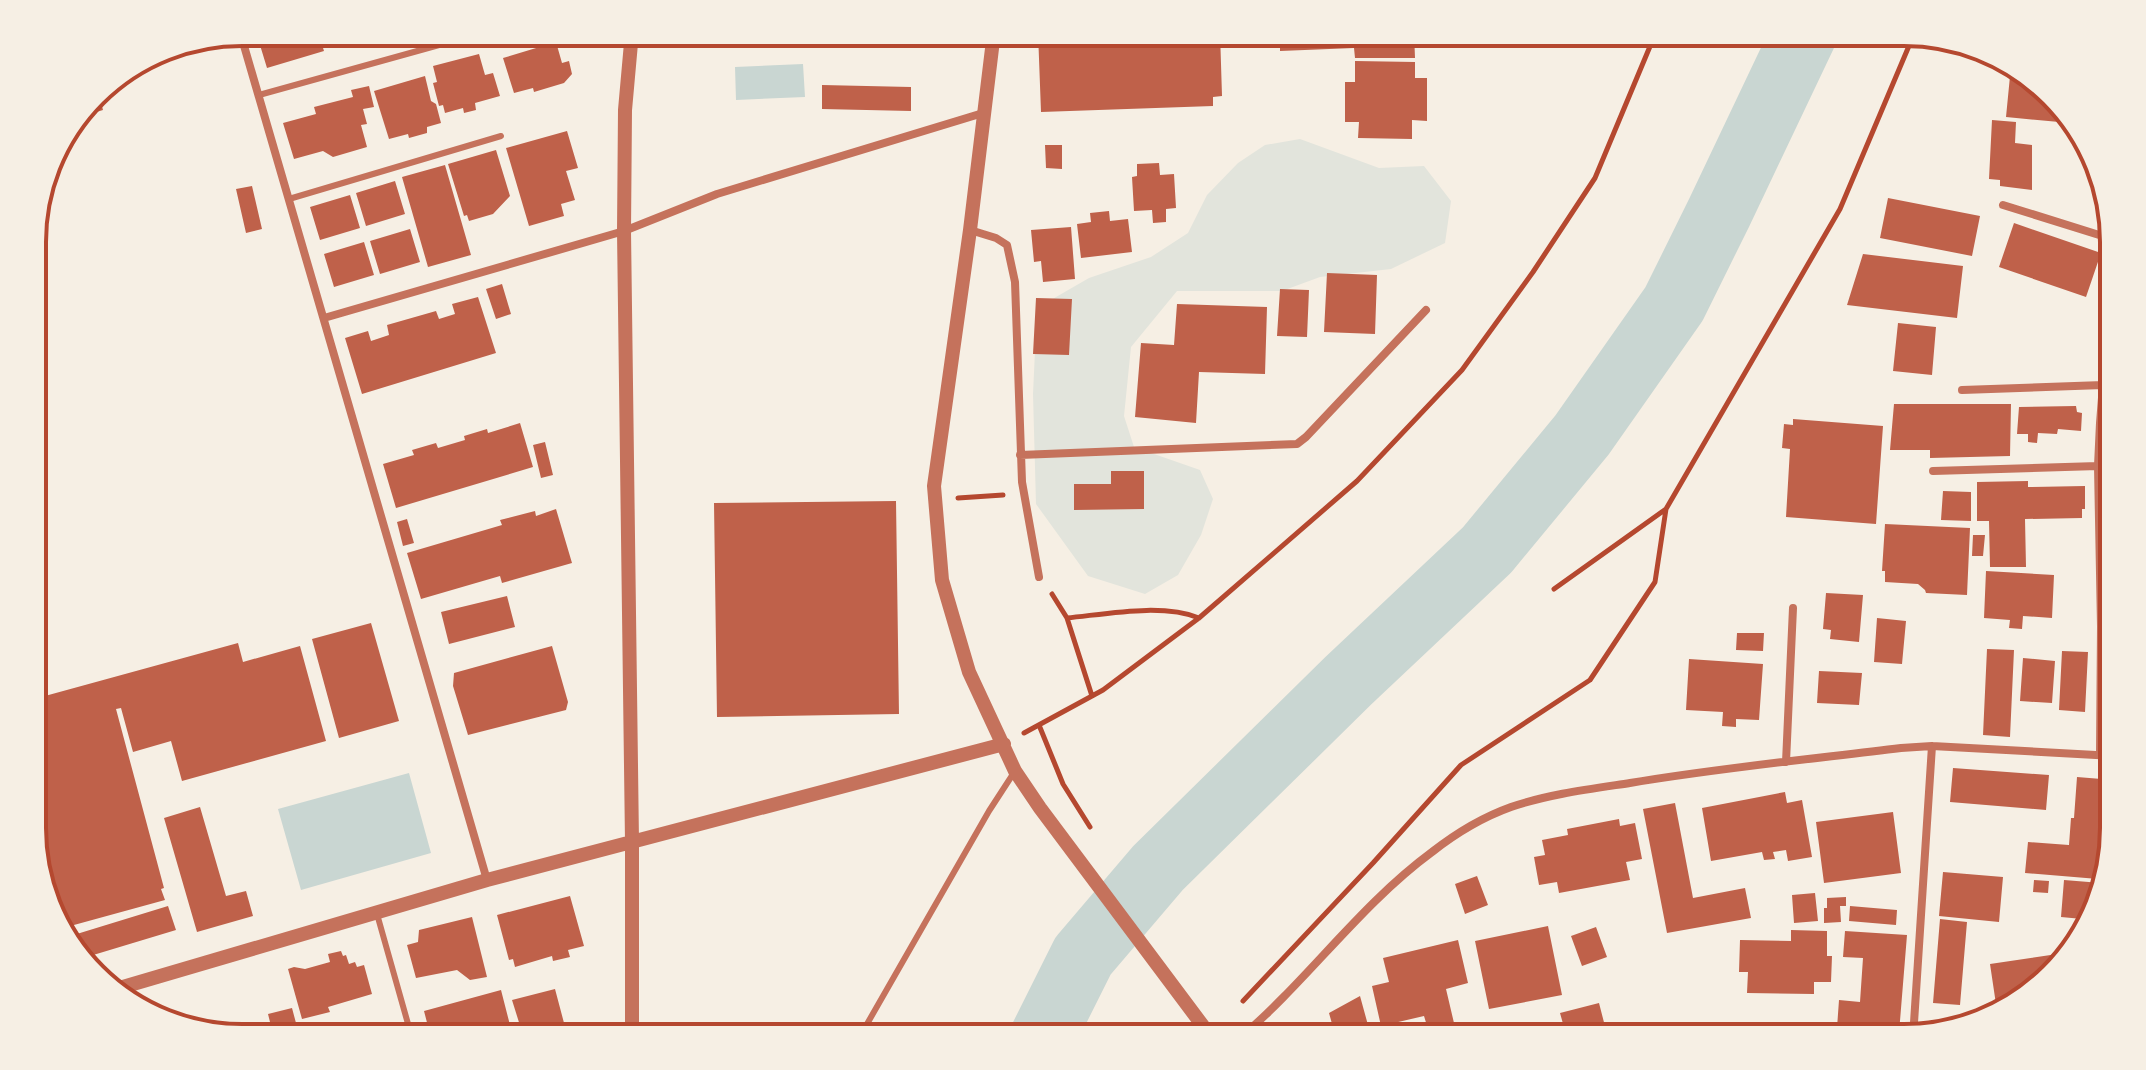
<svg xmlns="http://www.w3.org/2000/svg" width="2146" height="1070" viewBox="0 0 2146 1070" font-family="Quicksand,sans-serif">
  <rect width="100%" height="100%" fill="#f6efe4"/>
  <path fill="#e2e4dc" d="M1300 139 1379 168 1424 166 1451 201 1445 243 1391 269 1320 277 1282 291H1177L1131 347 1124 416 1134 447 1200 470 1213 499 1201 535 1178 575 1145 594 1088 576 1036 504 1033 394 1037 308 1089 278 1151 257 1188 233 1207 195 1238 163 1265 145Z"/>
  <path fill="#c9d6d2" d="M733 32H872V40L734 45Z
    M803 64 805 97 736 100 735 67Z
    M409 773 431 853 301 890 278 809Z"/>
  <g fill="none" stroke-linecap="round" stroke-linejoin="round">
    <path stroke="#c9d6d2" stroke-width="66" d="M1042 1038 1083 956 1158 868 1348 681 1487 550 1582 435 1674 304 1719 213 1805 32"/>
  </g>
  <path fill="#bf614a" d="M256 32H318L324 51 267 68Z
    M324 32H376L377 33 328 44Z
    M1038 32H1220L1222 96 1213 97V106L1041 112Z
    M1280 32H1414L1415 58H1355L1354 48 1280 51Z
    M556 42 562 63 569 61 572 74 564 83 534 92 533 88 514 93 503 58Z
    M479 54 485 75 493 73 500 96 475 103 476 110 464 113 463 108 445 113 443 105 439 106 433 83 437 82 433 66Z
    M1355 61 1415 62V78H1427V121L1412 120V139L1358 138 1359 122H1345V82H1355Z
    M2011 66 2078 125 2083 138 2069 137 2070 123 2006 117Z
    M425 76 431 101 436 104 441 123 427 127V133L409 138 408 134 389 139 374 91Z
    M822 85 911 87V111L822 109Z
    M369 86 374 107 363 109 367 124 361 125 367 147 333 157 323 151 294 159 283 123 316 114 314 107 353 97 351 90Z
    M99 95 103 110 77 118 94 96Z
    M1992 120 2016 122 2015 143 2032 145V190L2000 186V180L1989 179Z
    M567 131 578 168 566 171 575 200 561 204 564 216 529 226 506 148Z
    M1045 145H1062V169L1046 168Z
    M496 150 510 196 493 214 469 221 467 215 464 216 448 164Z
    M1159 163 1160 175 1174 174 1176 208 1166 209V222L1153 223 1152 210 1134 211 1132 177 1137 176V164Z
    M445 165 471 255 428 267 402 177Z
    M395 181 405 214 366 226 356 193Z
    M252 186 262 229 246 233 236 189Z
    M350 195 360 228 320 240 310 207Z
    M1888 198 1980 216 1972 256 1880 238Z
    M1109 211 1110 221 1128 219 1132 252 1081 258 1077 224 1091 222 1090 213Z
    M2014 223 2101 253 2086 297 1999 267Z
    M1071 227 1075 279 1043 282 1041 261 1034 262 1031 230Z
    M410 229 420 262 380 274 370 241Z
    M364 242 374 275 334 287 324 254Z
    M1863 254 1963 266 1957 318 1847 305Z
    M1327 273 1377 275 1375 334 1324 332Z
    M502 284 511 314 496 319 486 289Z
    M1280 289 1309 290 1307 337 1277 336Z
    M478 297 496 353 362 394 345 338 368 331 371 341 389 335 387 325 436 311 439 319 455 314 452 304Z
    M1036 298 1072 299 1069 355 1033 354Z
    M1177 304 1267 307 1265 374 1199 372 1196 423 1135 417 1141 343 1174 345Z
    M1898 323 1936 327 1932 375 1893 371Z
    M1894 404H2011L2010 456 1930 458V450H1890Z
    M2076 406 2077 412 2082 413 2081 431 2058 429 2057 434 2038 433 2037 443 2028 442V434H2017L2019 407Z
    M1793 419 1883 426 1876 524 1786 517 1790 449 1782 448 1784 424 1793 425Z
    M520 423 533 467 396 508 383 464 414 455 412 450 436 443 438 448 465 440 464 436 487 429 488 433Z
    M545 442 553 475 541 478 533 445Z
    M1111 471H1144V509L1074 510V484H1111Z
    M2028 481V487L2085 486V509H2082V518L2025 519 2026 567H1990L1989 521H1977V482Z
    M1943 491 1971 492V521L1941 520Z
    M896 501 899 714 717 717 714 503Z
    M556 509 572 563 502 583 500 576 421 599 407 553 502 525 500 520 535 511 536 516Z
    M407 519 414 543 403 546 397 522Z
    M1885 524 1970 528 1967 595 1926 593 1925 590 1918 584 1885 582V571H1882Z
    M1973 535H1985L1983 556H1972Z
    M1986 571 2054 575 2052 618 2023 616 2022 629 2009 628 2010 620 1984 618Z
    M1826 593 1863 595 1859 642 1830 639 1831 630 1823 629Z
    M507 596 515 627 449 644 441 612Z
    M1877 618 1906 621 1902 664 1874 662Z
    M371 623 399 721 339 738 312 639Z
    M1737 633H1764L1763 651 1736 650Z
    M238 643 243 662 300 646 326 741 182 781 171 741 133 752 121 708 116 709 164 888 161 889 165 900 63 928 34 856V699Z
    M552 646 568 702 566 710 468 735 453 686 454 673Z
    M1987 649 2014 650 2010 737 1983 735Z
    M2062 651 2088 652 2085 712 2059 710Z
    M2023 658 2055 661 2052 703 2020 701Z
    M1689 659 1763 664 1759 720 1736 719V727L1722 726 1723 712 1686 710Z
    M1819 671 1862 673 1859 705 1817 703Z
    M1953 768 2049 775 2046 810 1950 802Z
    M2077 777 2114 780V829L2109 852 2100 851 2098 879 2025 873 2028 842 2069 845 2071 818H2074Z
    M1785 792 1787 803 1802 800 1812 857 1788 861 1786 850 1773 852 1775 859 1764 860 1762 852 1711 861 1702 808Z
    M1675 803 1693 898 1745 888 1751 918 1667 933 1643 809Z
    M200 807 226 896 246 891 253 916 197 932 164 818Z
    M1893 812 1901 873 1824 883 1816 822Z
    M1619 819 1620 826 1635 823 1642 859 1626 862 1630 880 1559 893 1557 882 1539 885 1534 857 1545 855 1542 840 1568 835 1567 829Z
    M1943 872 2003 877 1999 922 1939 916Z
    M1477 876 1488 905 1465 914 1455 884Z
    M2034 880 2049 881 2048 893 2033 892Z
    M2064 880 2101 883 2093 920 2061 917Z
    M1815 893 1818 921 1794 923 1792 895Z
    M570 896 584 946 568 950 570 957 553 961 552 956 515 967 513 959 509 960 497 915Z
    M1846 897V906H1840L1841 922 1824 923V908H1827V898Z
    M168 906 176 930 80 959 75 956 67 937Z
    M1850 906 1897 910 1896 925 1849 921Z
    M472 917 487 977 470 980 457 970 416 978 407 945 418 942 419 930Z
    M1940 919 1967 922 1960 1005 1933 1003Z
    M1548 926 1562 995 1489 1009 1475 941Z
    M1596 927 1607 957 1582 966 1571 936Z
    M1791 930 1827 931V956H1832L1831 982H1814V994L1747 993 1748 972H1739L1740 940 1791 941Z
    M1845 931 1907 935 1899 1033 1837 1028 1839 1000 1860 1002 1863 958 1843 957Z
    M1458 940 1468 983 1446 989 1454 1023 1428 1029 1424 1016 1381 1026 1372 986 1389 982 1383 958Z
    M341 951 343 956 346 955 349 964 355 962 357 967 364 965 372 994 328 1007 330 1012 302 1019 288 969 294 967 305 969 330 962 328 954Z
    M2064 953 2020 1003 1997 1011 1990 964Z
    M555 989 568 1038H529L527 1031 522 1032 512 1000Z
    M501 990 511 1029 477 1038H431L424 1011Z
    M1360 996 1371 1036 1336 1038 1329 1013Z
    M1599 1003 1607 1034 1593 1038H1567L1560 1013Z
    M292 1008 300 1038H274L268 1014Z
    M367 1022 372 1038H310V1037Z"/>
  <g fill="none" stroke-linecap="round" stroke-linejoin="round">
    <path stroke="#b5482f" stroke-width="5" d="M958 498 1003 495
      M1554 589 1666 509 1840 209 1914 34
      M1052 594 1067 618 1092 696
      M1067 618C1107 614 1162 603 1199 618
      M1039 725 1063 784 1090 827
      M1024 733 1103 690 1199 618 1357 481 1462 370 1533 272 1595 178 1656 32
      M1243 1001 1373 863 1461 765 1590 680 1655 582 1666 509"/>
    <path stroke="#c5725c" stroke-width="6" d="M259 95 457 40
      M289 199 501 136
      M377 914 412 1038
      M859 1038 989 811 1015 771"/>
    <path stroke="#c5725c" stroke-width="8" d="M240 32 487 880
      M2003 205 2112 239
      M970 230 996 238 1007 245 1015 282 1022 482 1039 577
      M324 318 624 231 717 194 983 113
      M1962 390 2103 385
      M1020 455 1297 444 1306 437 1426 310
      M1933 471 2098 466
      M2099 484 2113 483
      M2100 755 2101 626 2098 466 2100 423 2103 385 2113 333
      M1786 762 1793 608
      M1240 1038C1308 980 1360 905 1432 852 1455 834 1483 817 1511 807 1549 794 1590 789 1630 783 1720 768 1811 759 1901 748L1932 746 2114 756
      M1913 1038 1932 746"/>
    <path stroke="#c5725c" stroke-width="14" d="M994 32 970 230 934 486 942 580 969 672 1015 771 1040 808 1212 1038
      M116 989 487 880 1004 744
      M632 1038V842L624 231 625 110 632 32"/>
  </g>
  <path d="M0 0H2146V1070H0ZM242 46H1904A196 196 0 0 1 2100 242V828A196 196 0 0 1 1904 1024H242A196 196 0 0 1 46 828V242A196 196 0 0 1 242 46Z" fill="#f6efe4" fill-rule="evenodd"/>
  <path fill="none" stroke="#b5482f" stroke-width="4" d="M242 46H1904A196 196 0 0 1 2100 242V828A196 196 0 0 1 1904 1024H242A196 196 0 0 1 46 828V242A196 196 0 0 1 242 46Z"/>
</svg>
